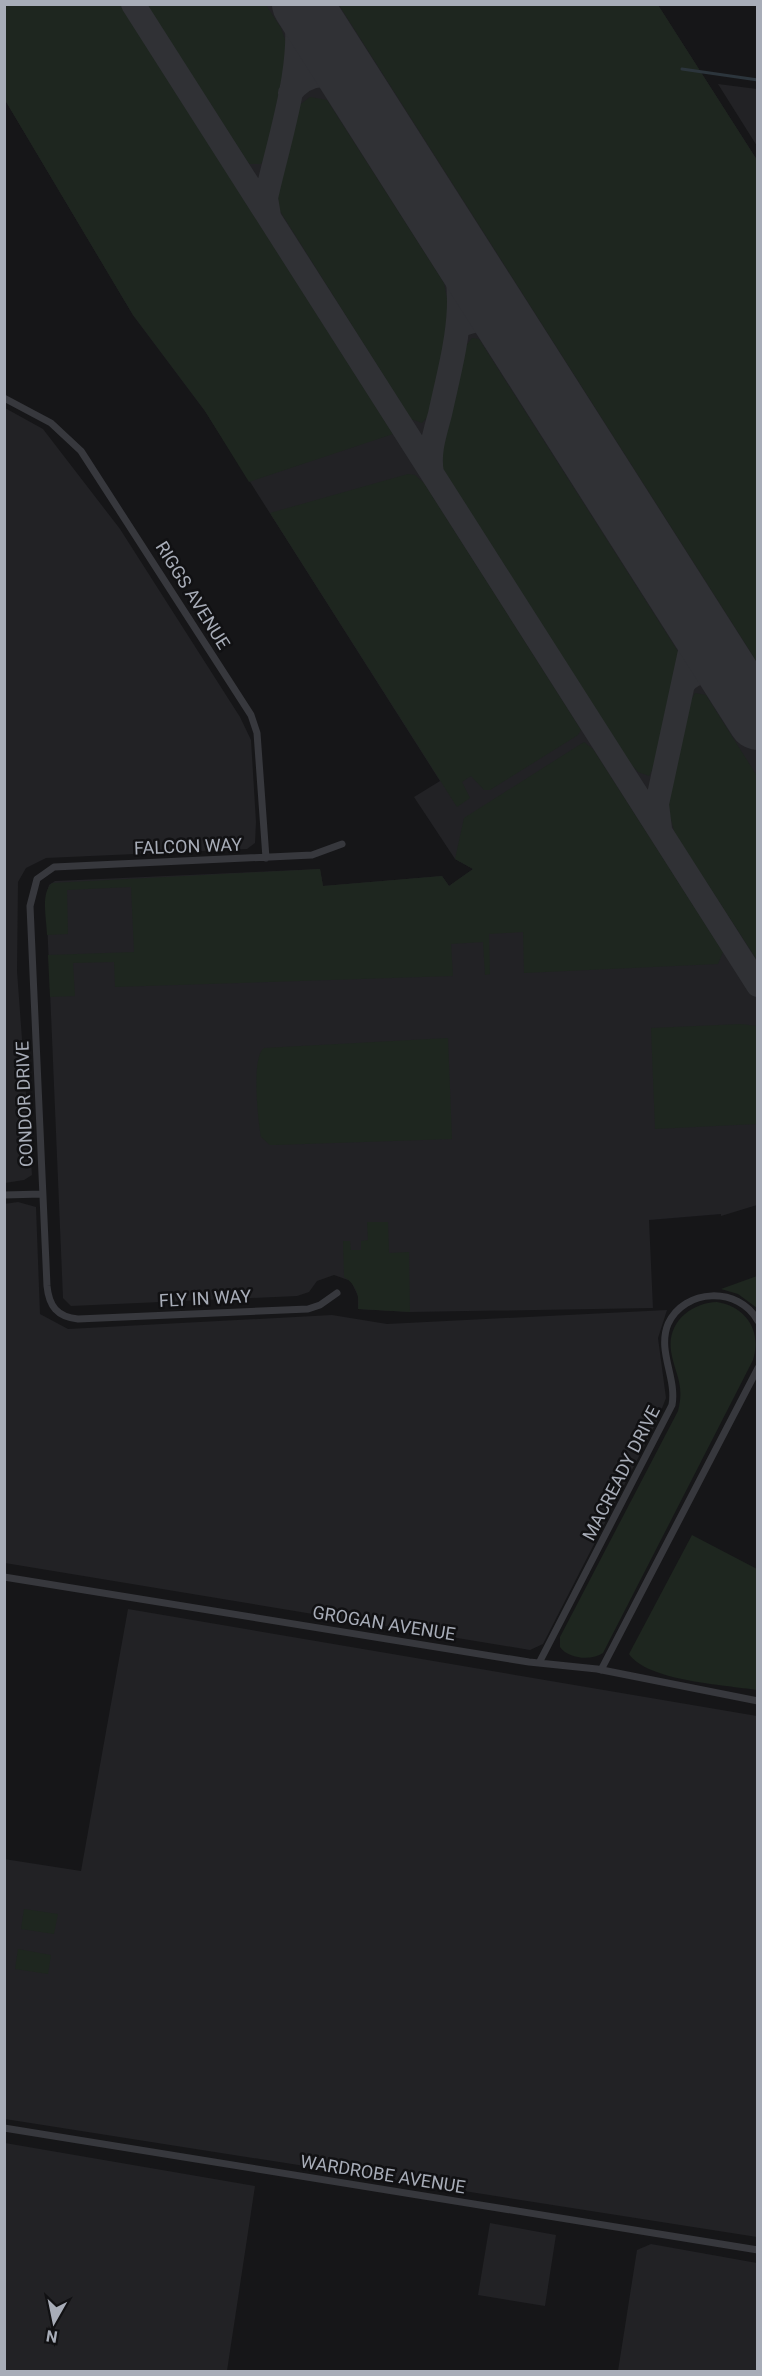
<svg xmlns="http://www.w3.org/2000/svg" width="762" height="2376" viewBox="0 0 762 2376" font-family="Roboto,sans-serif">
  <rect width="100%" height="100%" fill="#161618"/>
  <path fill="#222225" d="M4 5H658L757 160V1205L721 1216V1214L649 1220 653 1308 410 1312 358 1309V1296L351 1281 334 1275 317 1281 309 1292 297 1296 71 1306 63 1298 46 896 49 885 55 881 320 869 323 886 442 876 449 886 473 869 455 859 414 797 440 781 205 411 133 315 5 100Z
    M718 84 757 89V146Z
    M5 408 43 429 120 529 240 717 251 740 256 822 255 843 247 849 46 858 26 868 18 882 17 971 32 1175 24 1180 5 1183Z
    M18 1202 36 1207 40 1314 68 1329 332 1315 387 1324 667 1310 658 1338 666 1398 657 1421 543 1644 530 1650 5 1563 4 1204Z
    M128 1609 757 1716V2237L5 2119 4 1859 81 1871Z
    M5 2143 255 2186 227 2371H5Z
    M490 2223 556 2235 545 2306 478 2295Z
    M651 2244 757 2263V2371H618L637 2250Z"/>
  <path fill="#1e261f" d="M4 5H120L393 434 249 482 205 411 133 315 5 100Z
    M147 5H266L281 28 288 48 266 156 261 164H250L247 161Z
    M339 5H658L757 160V662Z
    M310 97 327 100 444 283 451 319 430 414 422 423 411 419 280 211 277 192 295 113 298 106Z
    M472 338 479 339 679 653 656 762 649 776 638 772 630 763 443 469 442 451 465 347Z
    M408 474 415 475 424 483 581 730 578 735 490 790H484L471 776 462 782 470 798 457 807 270 513Z
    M695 693 706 695 757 776V960L675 834 667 805 689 704Z
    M584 742 593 749 723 952 718 964 524 973 523 932 489 934 490 974 485 975 483 942 451 944 453 976 115 987 114 962 73 963 75 996 50 997 48 955 134 952 131 887 67 890 68 934 47 935C47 921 40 893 52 883L320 869 323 886 442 876 449 886 473 869 455 859 464 818Z
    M741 1024 757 1026V1124L655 1129 651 1028Z
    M448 1038 452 1139 276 1145H270L261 1137C258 1120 251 1057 264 1048Z
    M367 1222H388L389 1253 409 1252 410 1312 358 1309C360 1296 356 1284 344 1277L343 1241H350L351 1250H361V1241L368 1240Z
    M757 1276V1308L738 1294 721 1289Z
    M717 1302C747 1307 762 1332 753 1360L603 1653C592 1661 568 1659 560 1647V1637L678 1411C685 1384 675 1375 671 1351 667 1322 691 1303 717 1302Z
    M692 1535 757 1569V1690C726 1685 647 1681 629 1654Z
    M24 1909 58 1914 54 1934 21 1929Z
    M18 1949 51 1955 48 1974 15 1969Z"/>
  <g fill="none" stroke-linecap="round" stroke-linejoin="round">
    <path stroke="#2c353c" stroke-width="3" d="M682 69 758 80"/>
    <path stroke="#303135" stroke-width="24" d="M133 4 758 985
      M290 93C310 68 336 71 358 92
      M269 216 266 198C278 142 307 59 294 4
      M459 326C480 316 495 318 512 334
      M432 473C428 453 435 433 440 414 455 345 473 291 442 224
      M684 683C702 661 726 676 740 693
      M660 829 657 804 692 642 690 620 683 603"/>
    <path stroke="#303135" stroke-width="60" d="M302 4 758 720"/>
    <path stroke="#37383d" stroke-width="7" d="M4 398 51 423 81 451 251 715 257 733 266 858
      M4 1195 42 1194
      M337 1293 320 1305 308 1309 78 1319C57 1317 49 1306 47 1286L30 906 37 879 54 867 312 855 342 844
      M4 1577 529 1662 597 1669 758 1701
      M539 1663 672 1405C677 1378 657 1351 668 1324 684 1288 739 1286 758 1321
      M601 1670 758 1368
      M4 2128 758 2250"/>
  </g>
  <g text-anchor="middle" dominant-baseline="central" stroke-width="5" stroke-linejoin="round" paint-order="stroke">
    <g font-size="18" fill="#a8adb8" stroke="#111113">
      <text transform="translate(193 595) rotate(58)">RIGGS AVENUE</text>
      <text transform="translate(188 846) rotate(-2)">FALCON WAY</text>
      <text transform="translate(24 1104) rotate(-92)">CONDOR DRIVE</text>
      <text transform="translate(205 1298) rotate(-3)">FLY IN WAY</text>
      <text transform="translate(621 1473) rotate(-63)">MACREADY DRIVE</text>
      <text transform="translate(384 1623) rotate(9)">GROGAN AVENUE</text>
      <text transform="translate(383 2174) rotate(9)">WARDROBE AVENUE</text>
    </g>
  </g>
  <rect width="762" height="2376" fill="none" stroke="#a8adb8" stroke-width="12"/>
  <g transform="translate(54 2322) rotate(189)" stroke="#111113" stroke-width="4.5" paint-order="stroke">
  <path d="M0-4.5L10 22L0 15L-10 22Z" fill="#a8adb8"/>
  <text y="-9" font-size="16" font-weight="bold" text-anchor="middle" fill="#a8adb8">N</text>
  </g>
</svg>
